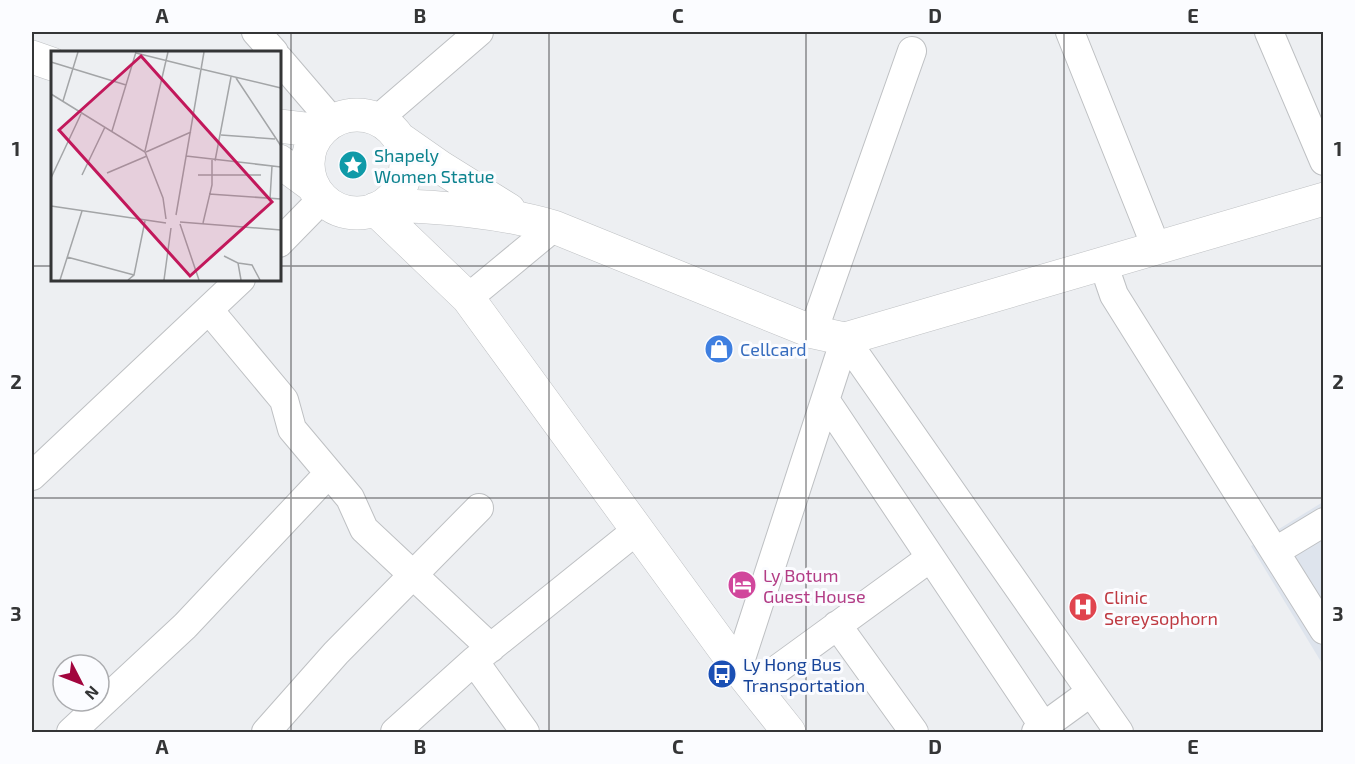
<svg xmlns="http://www.w3.org/2000/svg" width="1355" height="764" viewBox="0 0 1355 764" font-family="'Exo 2',sans-serif">
  <rect width="100%" height="100%" fill="#edeff2"/>
  <path fill="#dee4ed" d="M1323 502V665L1251 546Z"/>
  <g fill="none" stroke-linecap="round" stroke-linejoin="round">
    <g stroke="#bec0c3" stroke-width="30">
      <path id="minor" d="M256 32 274 52
        M1070 32 1156 247
        M1269 32 1324 161
        M279 59 333 122
        M378 119 479 32
        M279 243 322 199
        M1103 263 1114 295 1324 630
        M468 298 554 227
        M209 310 284 400 292 429 350 498 364 529 491 648
        M813 332 912 51
        M845 339 1119 732
        M826 401 1044 727
        M32 476 241 279
        M1276 551 1324 522
        M837 625 914 732
        M474 661 525 732
        M738 668 845 339
        M753 687 930 558
        M71 732 185 626 329 473
        M266 732 336 653 479 508
        M395 732 474 661 637 530
        M1036 732 1091 692"/>
    </g>
    <g stroke="#bec0c3" stroke-width="34">
      <path id="major" d="M32 57 52 64
        M308 164a49 49 0 1 1 98 0a49 49 0 1 1-98 0Z
        M279 126 321 131
        M400 139 440 167 509 210
        M279 161 313 186
        M384 205C442 207 499 211 554 227L813 332 845 339 1324 199
        M375 209 468 298 738 668 789 732"/>
    </g>
    <use href="#minor" stroke="#fff" stroke-width="28"/>
    <use href="#major" stroke="#fff" stroke-width="33"/>
  </g>
  <path fill="none" stroke="#343536" stroke-width="1.5" stroke-opacity="0.55" d="M291 32V732M549 32V732M806 32V732M1064 32V732M32 266H52M279 266H1324M32 498H1324"/>
  <defs>
    <g id="sight-disc" transform="scale(1.5)"><circle r="9.5" fill="#0f9aa8" stroke="#fbfcff"/><path d="M0-6L1.8-2.2L6-1.7L2.9 1.2L3.7 5.4L0 3.3L-3.7 5.4L-2.9 1.2L-6-1.7L-1.8-2.2Z" fill="#fff"/></g>
    <g id="shop-disc" transform="scale(1.5)"><circle r="9.5" fill="#3f7fe0" stroke="#fbfcff"/><path d="M-5-2.5h2.3a2.7 3.5 0 0 1 5.4 0H5L5.5 6h-11ZM-1.5-2.5h3a1.5 2.3 0 0 0-3 0Z" fill="#fff"/></g>
    <g id="hotel-disc" transform="scale(1.5)"><circle r="9.5" fill="#d1479c" stroke="#fbfcff"/><path d="M-6-4.5h1.5V1H6V5H4.5V3h-9V5H-6ZM-4 0a1.8 1.8 0 1 1 3.6 0ZM.5 0V-2.5h3Q6-2.5 6 0Z" fill="#fff"/></g>
    <g id="hospital-disc" transform="scale(1.5)"><circle r="9.5" fill="#e0444e" stroke="#fbfcff"/><path d="M-5-5h3v3.5h4V-5h3V5h-3V1.5h-4V5h-3Z" fill="#fff"/></g>
    <g id="bus-disc" transform="scale(1.5)"><circle r="9.5" fill="#1a4fb4" stroke="#fbfcff"/><path d="M-5-6H5V4H4V6H2V4H-2V6H-4V4H-5ZM-3.5-4V0h7V-4ZM-3.5 1.2v1.5H-2V1.2ZM2 1.2v1.5H3.5V1.2Z" fill="#fff"/></g>
  </defs>
  <g fill-rule="evenodd">
    <use href="#sight-disc" x="353" y="165"/>
    <use href="#shop-disc" x="719" y="349"/>
    <use href="#hotel-disc" x="742" y="585"/>
    <use href="#hospital-disc" x="1083" y="607"/>
    <use href="#bus-disc" x="722" y="674"/>
  </g>
  <g text-anchor="middle" dominant-baseline="central" stroke-width="6" stroke-linejoin="round" paint-order="stroke">
    <g font-size="18" fill="#0d838f" stroke="#fbfcff" text-anchor="start">
      <text x="374" y="155">Shapely<tspan x="374" dy="21">Women Statue</tspan></text>
    </g>
    <g font-size="18" fill="#366cbe" stroke="#fbfcff" text-anchor="start">
      <text x="740" y="349">Cellcard</text>
    </g>
    <g font-size="18" fill="#b23c85" stroke="#fbfcff" text-anchor="start">
      <text x="763" y="575">Ly Botum<tspan x="763" dy="21">Guest House</tspan></text>
    </g>
    <g font-size="18" fill="#be3a42" stroke="#fbfcff" text-anchor="start">
      <text x="1104" y="597">Clinic<tspan x="1104" dy="21">Sereysophorn</tspan></text>
    </g>
    <g font-size="18" fill="#164399" stroke="#fbfcff" text-anchor="start">
      <text x="743" y="664">Ly Hong Bus<tspan x="743" dy="21">Transportation</tspan></text>
    </g>
  </g>
  <g transform="translate(51 51)">
    <rect width="230" height="230" fill="#edeff2"/>
    <path fill="none" stroke="#a3a5a7" stroke-width="1.5" d="M85 2 149 18M0 11 75 34M150 18 230 37M185 27 230 95M0 43 94 101 112 147 115 168M12 50 27 1M61 80 85 1M170 84 224 88M94 100 117 1M95 101 140 81M135 105 230 116M164 110 180 26M56 122 96 105M31 124 54 76M147 124H210M0 127 30 63M158 143 230 148M219 148 221 115M0 155 115 172M125 164 153 1M129 171 230 179M152 172 161 134V109M129 173 148 229M173 205 187 212 190 229M16 206 83 224M187 212 201 214 209 229M9 229 31 160M77 229 83 224 94 170M113 229 120 177"/>
    <path fill="#c2185b" fill-opacity="0.15" stroke="#c2185b" stroke-width="3" d="M90 5 221 151 139 225 8 79Z"/>
    <rect width="230" height="230" fill="none" stroke="#343536" stroke-width="3"/>
  </g>
  <rect width="1355" height="764" fill="none" stroke="#fbfcff" stroke-width="66"/>
  <g transform="translate(81 683) rotate(132)"><circle r="28" fill="#fbfcff" stroke="#abacaf" stroke-width="1.5"/>
  <path d="M0-4.5L10 22L0 15L-10 22Z" fill="#a2053e"/>
  <text y="-9" font-size="16" font-weight="bold" text-anchor="middle" fill="#343536">N</text>
  </g>
  <rect x="33" y="33" width="1289" height="698" fill="none" stroke="#343536" stroke-width="2"/>
  <g font-size="20" text-anchor="middle" font-weight="bold" fill="#343536">
    <text x="162" y="23">A</text>
    <text x="420" y="23">B</text>
    <text x="678" y="23">C</text>
    <text x="935" y="23">D</text>
    <text x="1193" y="23">E</text>
    <text x="16" y="156">1</text>
    <text x="1338" y="156">1</text>
    <text x="16" y="389">2</text>
    <text x="1338" y="389">2</text>
    <text x="16" y="621">3</text>
    <text x="1338" y="621">3</text>
    <text x="162" y="754">A</text>
    <text x="420" y="754">B</text>
    <text x="678" y="754">C</text>
    <text x="935" y="754">D</text>
    <text x="1193" y="754">E</text>
  </g>
</svg>
